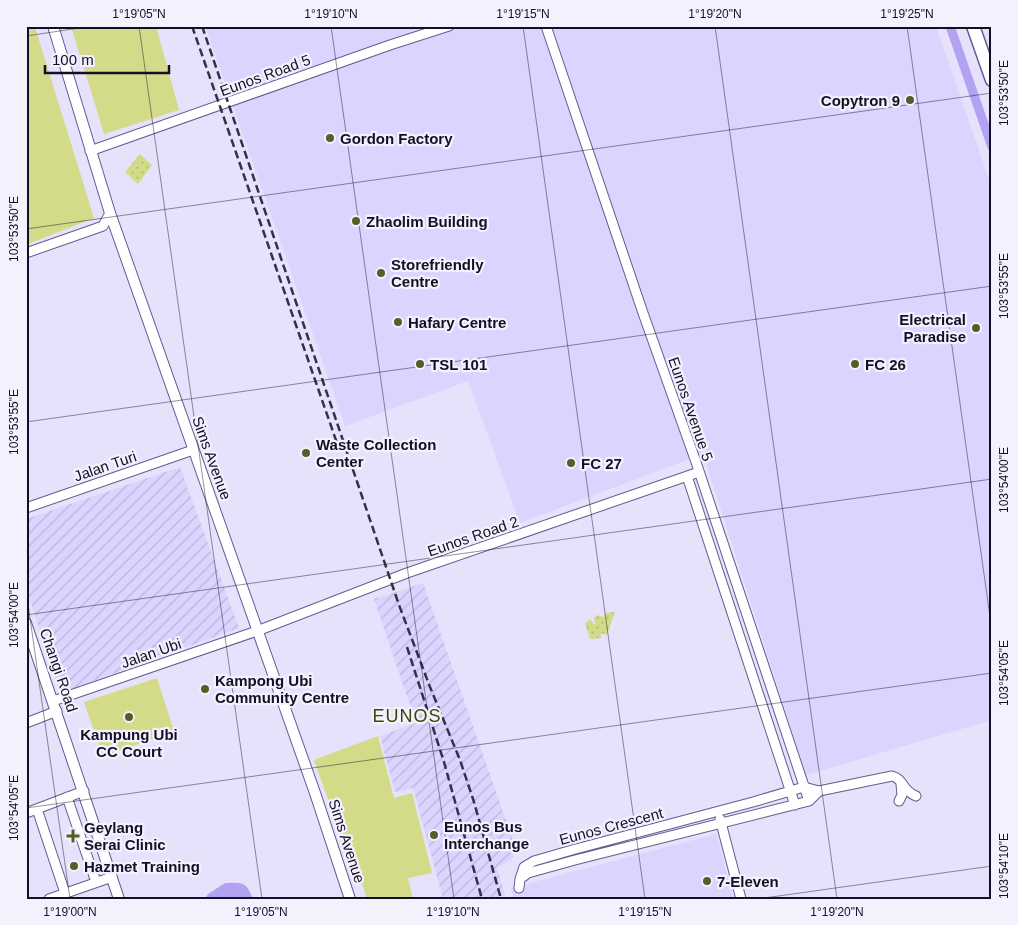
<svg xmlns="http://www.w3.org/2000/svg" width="1018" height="925" viewBox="0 0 1018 925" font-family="Helvetica,sans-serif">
  <defs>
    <pattern id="industrial-furrows" width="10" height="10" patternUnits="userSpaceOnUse" patternTransform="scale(1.25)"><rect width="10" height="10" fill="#dbd4fe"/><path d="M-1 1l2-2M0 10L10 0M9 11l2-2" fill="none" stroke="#bbb5da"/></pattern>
    <pattern id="park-dots" width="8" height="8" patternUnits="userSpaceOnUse" patternTransform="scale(1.25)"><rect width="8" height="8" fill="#d3db88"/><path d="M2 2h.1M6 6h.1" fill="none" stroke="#b4bb75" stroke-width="1.8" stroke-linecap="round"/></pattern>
  </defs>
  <rect width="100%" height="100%" fill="#e6e2fb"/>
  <path fill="#dbd4fe" d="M205 26H936L992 188V720L806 775 703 454 520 523 468 381 345 426Z
    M716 834 734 899H514L511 888Z"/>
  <path fill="url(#industrial-furrows)" d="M180 467 239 628 60 693 26 588V519Z
    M423 583 515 846 513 857 509 861 497 867 505 895 492 899H443L413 788 395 792 380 736 416 723 374 599Z"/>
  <path fill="#d3db88" d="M71 26H156L179 110 104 134Z
    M35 27 94 218 28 244 26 238V30Z
    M157 678 174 731 103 757 84 702Z
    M378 736 394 798 412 793 432 873 408 878 413 899H367L359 874 351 863 314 760Z"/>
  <path fill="url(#park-dots)" d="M140 154 152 165 138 184 125 172Z
    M615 612 607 635 601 633V638L590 639 585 623 590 619 593 624H595L594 618 597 615 603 617 606 613Z"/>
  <path fill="#b3a2f2" d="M225 883C244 882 246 882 253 899H205L208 894Z"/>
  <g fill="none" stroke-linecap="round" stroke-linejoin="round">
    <path stroke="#b3a2f2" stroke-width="9" d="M950 26 992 147"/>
    <g stroke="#665a90" stroke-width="11">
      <path id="minor" d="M546 26 643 313 696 462 809 801
        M90 151 390 45 449 26
        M26 253 103 226 110 213
        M687 476 795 805
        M26 508 193 450
        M53 701 257 631 407 573 699 472
        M26 723 57 711
        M67 797 96 882
        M899 801 902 795 901 784
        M37 809 65 893
        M26 813 84 791
        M720 819 741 899
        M520 879 528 873 575 860 809 801 819 791
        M519 888 520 879 524 867 534 861 572 850 753 802 804 787 819 791 892 776C904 779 902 791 916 796
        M49 899 112 877"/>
    </g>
    <g stroke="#665a90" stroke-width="12">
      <path id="major" d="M53 26 110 213 315 793 350 899
        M26 623 119 899"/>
    </g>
    <g stroke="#665a90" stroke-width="15">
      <path id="highway" d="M973 26 992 80"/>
    </g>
    <use href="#minor" stroke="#fff" stroke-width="9"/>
    <use href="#major" stroke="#fff" stroke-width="10"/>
    <use href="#highway" stroke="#fff" stroke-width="12"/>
    <path stroke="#353047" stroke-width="2.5" stroke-dasharray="8 4" stroke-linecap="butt" d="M192 26 338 446
      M202 26 399 605 430 687 460 760 474 802 501 899
      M407 647 444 762 482 899"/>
  </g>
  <path fill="none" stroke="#140f25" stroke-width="1" stroke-opacity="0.45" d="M139 26 262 899M331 26 454 899M523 26 645 899M715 26 837 899M907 26 992 631M26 36 93 26M26 229 992 93M26 422 992 286M26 590 70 899M26 615 992 479M26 808 992 673M757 899 992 866"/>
  <g fill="#585c29" stroke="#f3f1fe" stroke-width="2">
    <circle cx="910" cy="100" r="5"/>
    <circle cx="330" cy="138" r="5"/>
    <circle cx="356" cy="221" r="5"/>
    <circle cx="381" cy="273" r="5"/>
    <circle cx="398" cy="322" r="5"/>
    <circle cx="976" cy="328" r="5"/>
    <circle cx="420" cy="364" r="5"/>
    <circle cx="855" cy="364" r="5"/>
    <circle cx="306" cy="453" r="5"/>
    <circle cx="571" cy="463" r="5"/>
    <circle cx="205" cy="689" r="5"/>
    <circle cx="129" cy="717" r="5"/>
    <circle cx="434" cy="835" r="5"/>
    <path d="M70.5 828.5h5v5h5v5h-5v5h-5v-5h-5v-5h5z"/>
    <circle cx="74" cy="866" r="5"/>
    <circle cx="707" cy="881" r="5"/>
  </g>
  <g text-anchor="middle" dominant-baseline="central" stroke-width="4.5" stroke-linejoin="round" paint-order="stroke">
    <g font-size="15" fill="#140f25" stroke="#f3f1fe">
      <text transform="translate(265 75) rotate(-20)">Eunos Road 5</text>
      <text transform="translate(691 409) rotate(71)">Eunos Avenue 5</text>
      <text transform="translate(212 458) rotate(70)">Sims Avenue</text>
      <text transform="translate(105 466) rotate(-19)">Jalan Turi</text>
      <text transform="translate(473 536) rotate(-19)">Eunos Road 2</text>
      <text transform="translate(151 653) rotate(-19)">Jalan Ubi</text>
      <text transform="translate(59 670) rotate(71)">Changi Road</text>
      <text transform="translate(611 826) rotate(-15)">Eunos Crescent</text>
      <text transform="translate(347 841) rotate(72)">Sims Avenue</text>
    </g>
    <g font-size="15" font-weight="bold" fill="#140f25" stroke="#f3f1fe" text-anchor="start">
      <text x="900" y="100" text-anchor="end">Copytron 9</text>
      <text x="340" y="138">Gordon Factory</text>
      <text x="366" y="221">Zhaolim Building</text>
      <text x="391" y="264">Storefriendly<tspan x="391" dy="17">Centre</tspan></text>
      <text x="966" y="319" text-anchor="end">Electrical<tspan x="966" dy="17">Paradise</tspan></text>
      <text x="408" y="322">Hafary Centre</text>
      <text x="430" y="364">TSL 101</text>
      <text x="865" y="364">FC 26</text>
      <text x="316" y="444">Waste Collection<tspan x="316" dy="17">Center</tspan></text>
      <text x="581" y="463">FC 27</text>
      <text x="215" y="680">Kampong Ubi<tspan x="215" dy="17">Community Centre</tspan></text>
      <text x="129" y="734" text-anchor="middle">Kampung Ubi<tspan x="129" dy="17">CC Court</tspan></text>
      <text x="444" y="826">Eunos Bus<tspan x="444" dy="17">Interchange</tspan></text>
      <text x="84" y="827">Geylang<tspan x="84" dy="17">Serai Clinic</tspan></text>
      <text x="84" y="866">Hazmet Training</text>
      <text x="717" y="881">7-Eleven</text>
    </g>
    <g font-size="18" letter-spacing="1" fill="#404303" stroke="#f3f1fe">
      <text x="407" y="716">EUNOS</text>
    </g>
  </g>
  <rect width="1018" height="925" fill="none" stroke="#f3f1fe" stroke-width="55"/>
  <path d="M45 65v8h124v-8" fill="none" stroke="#140f25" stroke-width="2.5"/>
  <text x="52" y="65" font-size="15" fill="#140f25" stroke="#f3f1fe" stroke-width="4" paint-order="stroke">100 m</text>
  <rect x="28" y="28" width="962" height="870" fill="none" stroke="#140f25" stroke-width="2"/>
  <g font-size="12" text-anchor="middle" fill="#140f25">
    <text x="139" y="18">1°19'05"N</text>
    <text x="331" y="18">1°19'10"N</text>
    <text x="523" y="18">1°19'15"N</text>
    <text x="715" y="18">1°19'20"N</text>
    <text x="907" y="18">1°19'25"N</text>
    <text transform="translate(1004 93) rotate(-90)" y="4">103°53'50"E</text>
    <text transform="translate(14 229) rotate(-90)" y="4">103°53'50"E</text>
    <text transform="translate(1004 286) rotate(-90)" y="4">103°53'55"E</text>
    <text transform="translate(14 422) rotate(-90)" y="4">103°53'55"E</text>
    <text transform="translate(1004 480) rotate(-90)" y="4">103°54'00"E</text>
    <text transform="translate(14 615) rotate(-90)" y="4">103°54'00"E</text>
    <text transform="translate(1004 673) rotate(-90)" y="4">103°54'05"E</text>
    <text transform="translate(14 808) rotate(-90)" y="4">103°54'05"E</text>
    <text transform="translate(1004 866) rotate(-90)" y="4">103°54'10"E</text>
    <text x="70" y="916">1°19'00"N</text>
    <text x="261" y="916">1°19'05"N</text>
    <text x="453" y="916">1°19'10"N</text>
    <text x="645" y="916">1°19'15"N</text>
    <text x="837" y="916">1°19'20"N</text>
  </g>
</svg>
